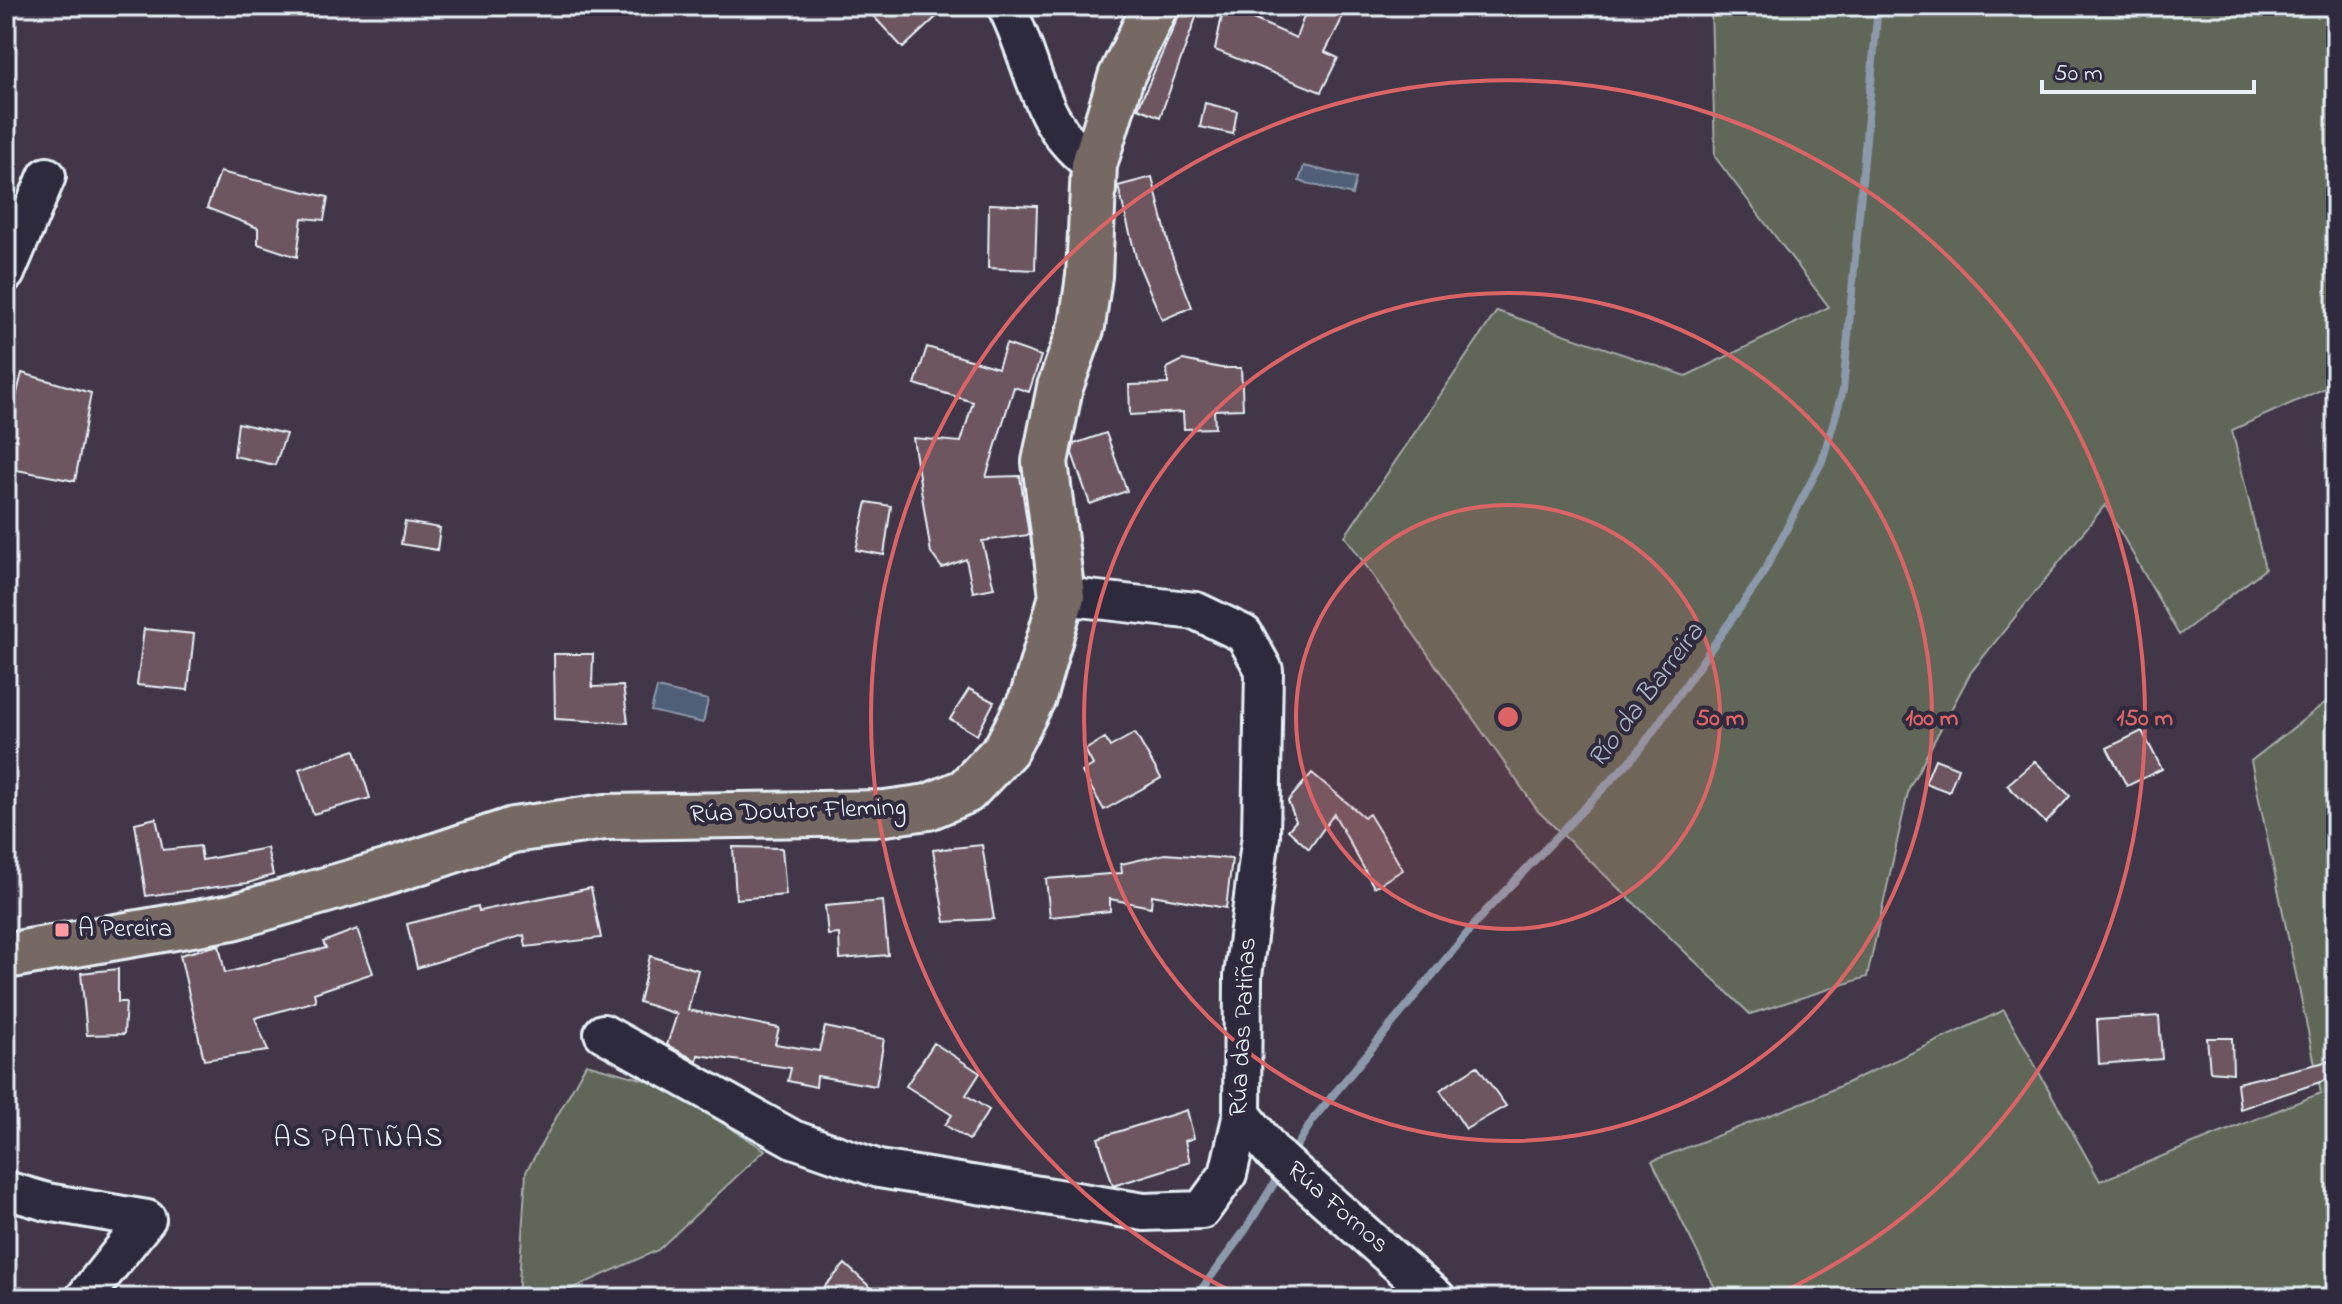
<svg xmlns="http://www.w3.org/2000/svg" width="2342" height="1304" viewBox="0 0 2342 1304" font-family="'Indie Flower',sans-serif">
  <rect width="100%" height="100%" fill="#423748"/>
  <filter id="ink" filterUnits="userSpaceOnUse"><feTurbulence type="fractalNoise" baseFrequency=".0125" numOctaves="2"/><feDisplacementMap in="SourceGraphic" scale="16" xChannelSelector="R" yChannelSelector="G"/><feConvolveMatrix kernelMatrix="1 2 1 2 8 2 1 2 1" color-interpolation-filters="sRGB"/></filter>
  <g filter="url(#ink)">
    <path fill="#616658" stroke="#a4aca8" stroke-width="2" d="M1711 6H2336V383L2232 430 2265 569 2179 635 2105 505 1971 672 1909 788 1867 977 1750 1014 1538 811 1345 536 1497 311 1686 376 1829 307 1715 157Z
      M2336 694V1298H1720L1652 1161 1814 1098 2004 1010 2100 1181 2321 1093 2251 761Z
      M586 1064 660 1084 765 1150 658 1250 552 1298H518L526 1172Z"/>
    <path fill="#4f5e78" stroke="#8c99ab" stroke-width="2" d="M1304 166 1356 178 1352 195 1299 181Z
      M657 688 708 700 703 723 651 711Z"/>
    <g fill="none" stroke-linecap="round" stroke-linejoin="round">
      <path stroke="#8c99ab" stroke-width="8" d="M1290 1157 1314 1118 1484 913 1639 751 1760 579 1822 461 1843 390 1878 6
        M1195 1298 1246 1229 1281 1172"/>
    </g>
    <path fill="#6d5661" stroke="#e8f1f8" stroke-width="2" d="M864 6H948L903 48Z
      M1183 6 1199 9 1160 117 1138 108Z
      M1224 6 1296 38 1308 6H1344L1340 23 1325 52 1338 58 1321 92 1215 50Z
      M1205 103 1237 111 1233 134 1200 127Z
      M220 172 328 197 324 220 302 218 297 257 258 244V228L207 208Z
      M1152 177 1171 253 1192 307 1162 320 1137 261 1118 186Z
      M989 204 1037 206 1035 270 988 268Z
      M1006 344 1041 356 1029 392 1014 387 986 477 1020 476 1029 535 982 541 994 588 973 592 966 559 942 568 931 553 913 438 961 442 973 402 915 384 927 347 998 368Z
      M1183 360 1221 368H1241L1243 409 1214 410 1215 428 1184 429 1183 412 1130 415 1129 385 1168 384 1167 368Z
      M22 373 91 393 75 481 6 468V436Z
      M238 423 286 434 275 465 234 456Z
      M1106 433 1127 491 1090 504 1072 453 1074 444Z
      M867 502 891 506 884 555 856 550Z
      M405 522 440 528 437 550 401 544Z
      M144 629 194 634 188 690 137 685Z
      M554 654H593L592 687 623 686 628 723 555 719Z
      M969 689 994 702 977 735 950 719Z
      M2142 731 2162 769 2127 786 2107 748Z
      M1135 733 1161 778 1104 810 1082 772 1093 765 1085 750 1105 738 1110 747Z
      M355 750 370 798 313 814 299 769Z
      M1935 759 1958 768 1949 792 1925 783Z
      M2035 761 2070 796 2046 823 2007 785Z
      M1312 773 1364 817 1369 814 1403 870 1374 887 1334 814 1309 849 1288 830 1296 821 1288 801Z
      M156 818 163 850 200 846 202 860 267 848 273 875 248 883 146 896 135 823Z
      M982 845 994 919 945 922 933 850Z
      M733 847 782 848 786 895 736 899Z
      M1165 854 1232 859 1226 908 1152 895 1151 907 1110 899V911L1050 917 1046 879 1122 873 1121 864Z
      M591 888 601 938 526 947 524 935 417 968 407 924 478 906 479 911Z
      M883 901 888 955 840 959 839 934 828 935 825 906Z
      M357 929 373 973 314 993 316 1001 255 1018 268 1051 204 1060 180 955 219 945 225 973 326 948 323 942Z
      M650 956 698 970 688 1010 779 1028 775 1044 819 1051 825 1027 884 1039 876 1086 817 1076 816 1087 788 1081 791 1068 698 1055 697 1061 667 1045 677 1014 639 1002Z
      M118 969V1002H126L124 1034 87 1035 81 973Z
      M2159 1016 2162 1059 2099 1064 2097 1020Z
      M2207 1038H2232L2233 1073 2210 1071Z
      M934 1043 980 1073 966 1095 989 1110 969 1140 945 1125 952 1115 906 1086Z
      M2330 1061 2335 1077 2240 1109 2237 1083Z
      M1477 1066 1506 1106 1466 1129 1440 1090Z
      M1187 1110 1194 1138 1185 1141 1190 1162 1113 1186 1098 1138Z
      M845 1264 882 1298H814Z"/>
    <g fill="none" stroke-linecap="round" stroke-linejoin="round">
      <g stroke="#e8f1f8" stroke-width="42">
        <path id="minor" d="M1006 6C1035 62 1037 127 1094 165
          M6 273 47 176
          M603 1033 793 1139 879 1169 1144 1212 1202 1210 1228 1174 1242 1114 1243 976 1261 835 1264 670 1244 634 1196 611 1062 596
          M1242 1114 1273 1153 1437 1298
          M6 1190 47 1202 147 1219 84 1298"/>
      </g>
      <g stroke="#e8f1f8" stroke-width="50">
        <path id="major" d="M6 956 232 917 385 873 513 830 605 817 885 813 928 807 966 791 1006 749 1033 697 1062 596 1045 462 1060 387 1082 326 1089 276 1094 165 1121 77 1155 6"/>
      </g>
      <use href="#minor" stroke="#2f2a3d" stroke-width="36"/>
      <use href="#major" stroke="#766964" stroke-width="44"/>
    </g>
  </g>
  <circle cx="1508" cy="717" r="212" fill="#db6466" fill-opacity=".12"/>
  <g fill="none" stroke="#db6466" stroke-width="4">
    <circle cx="1508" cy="717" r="212"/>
    <circle cx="1508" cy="717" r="424"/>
    <path d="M1244 1297A637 637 0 1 1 1772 1297"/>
  </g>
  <rect fill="#ff9aa2" stroke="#2f2a3d" stroke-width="3" x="54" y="922" width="16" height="16" rx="4"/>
  <g text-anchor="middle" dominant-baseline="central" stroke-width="8" stroke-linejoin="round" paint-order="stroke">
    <g font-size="26" fill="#e8f1f8" stroke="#2f2a3d">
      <text transform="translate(798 812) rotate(-2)">Rúa Doutor Fleming</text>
      <text transform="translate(1244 1027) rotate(-87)">Rúa das Patiñas</text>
      <text transform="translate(1337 1208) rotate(41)">Rúa Fornos</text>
    </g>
    <g font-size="26" fill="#e8f1f8" stroke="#2f2a3d" text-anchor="start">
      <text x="78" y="930">A Pereira</text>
    </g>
    <g font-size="28" font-style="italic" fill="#abb6c5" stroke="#2f2a3d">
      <text transform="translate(1647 696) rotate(-53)">Río da Barreira</text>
    </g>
    <g font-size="28" letter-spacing="2" fill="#e8f1f8" stroke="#2f2a3d">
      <text x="359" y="1139">AS PATIÑAS</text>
    </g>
  </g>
  <circle cx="1508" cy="717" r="12" fill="#db6466" stroke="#2f2a3d" stroke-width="4"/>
  <g font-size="24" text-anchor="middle" font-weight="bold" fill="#db6466" stroke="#2f2a3d" stroke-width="8" stroke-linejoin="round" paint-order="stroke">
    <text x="1720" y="725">50 m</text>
    <text x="1932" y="725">100 m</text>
    <text x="2145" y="725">150 m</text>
  </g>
  <rect width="2342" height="1304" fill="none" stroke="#2f2a3d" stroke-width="32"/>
  <rect x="16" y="16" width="2310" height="1272" fill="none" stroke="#e8f1f8" stroke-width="3" filter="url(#ink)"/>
  <path d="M2042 80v12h212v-12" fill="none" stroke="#e8f1f8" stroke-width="4"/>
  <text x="2054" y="80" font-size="24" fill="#e8f1f8" stroke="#2f2a3d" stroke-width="6" paint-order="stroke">50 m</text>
</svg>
